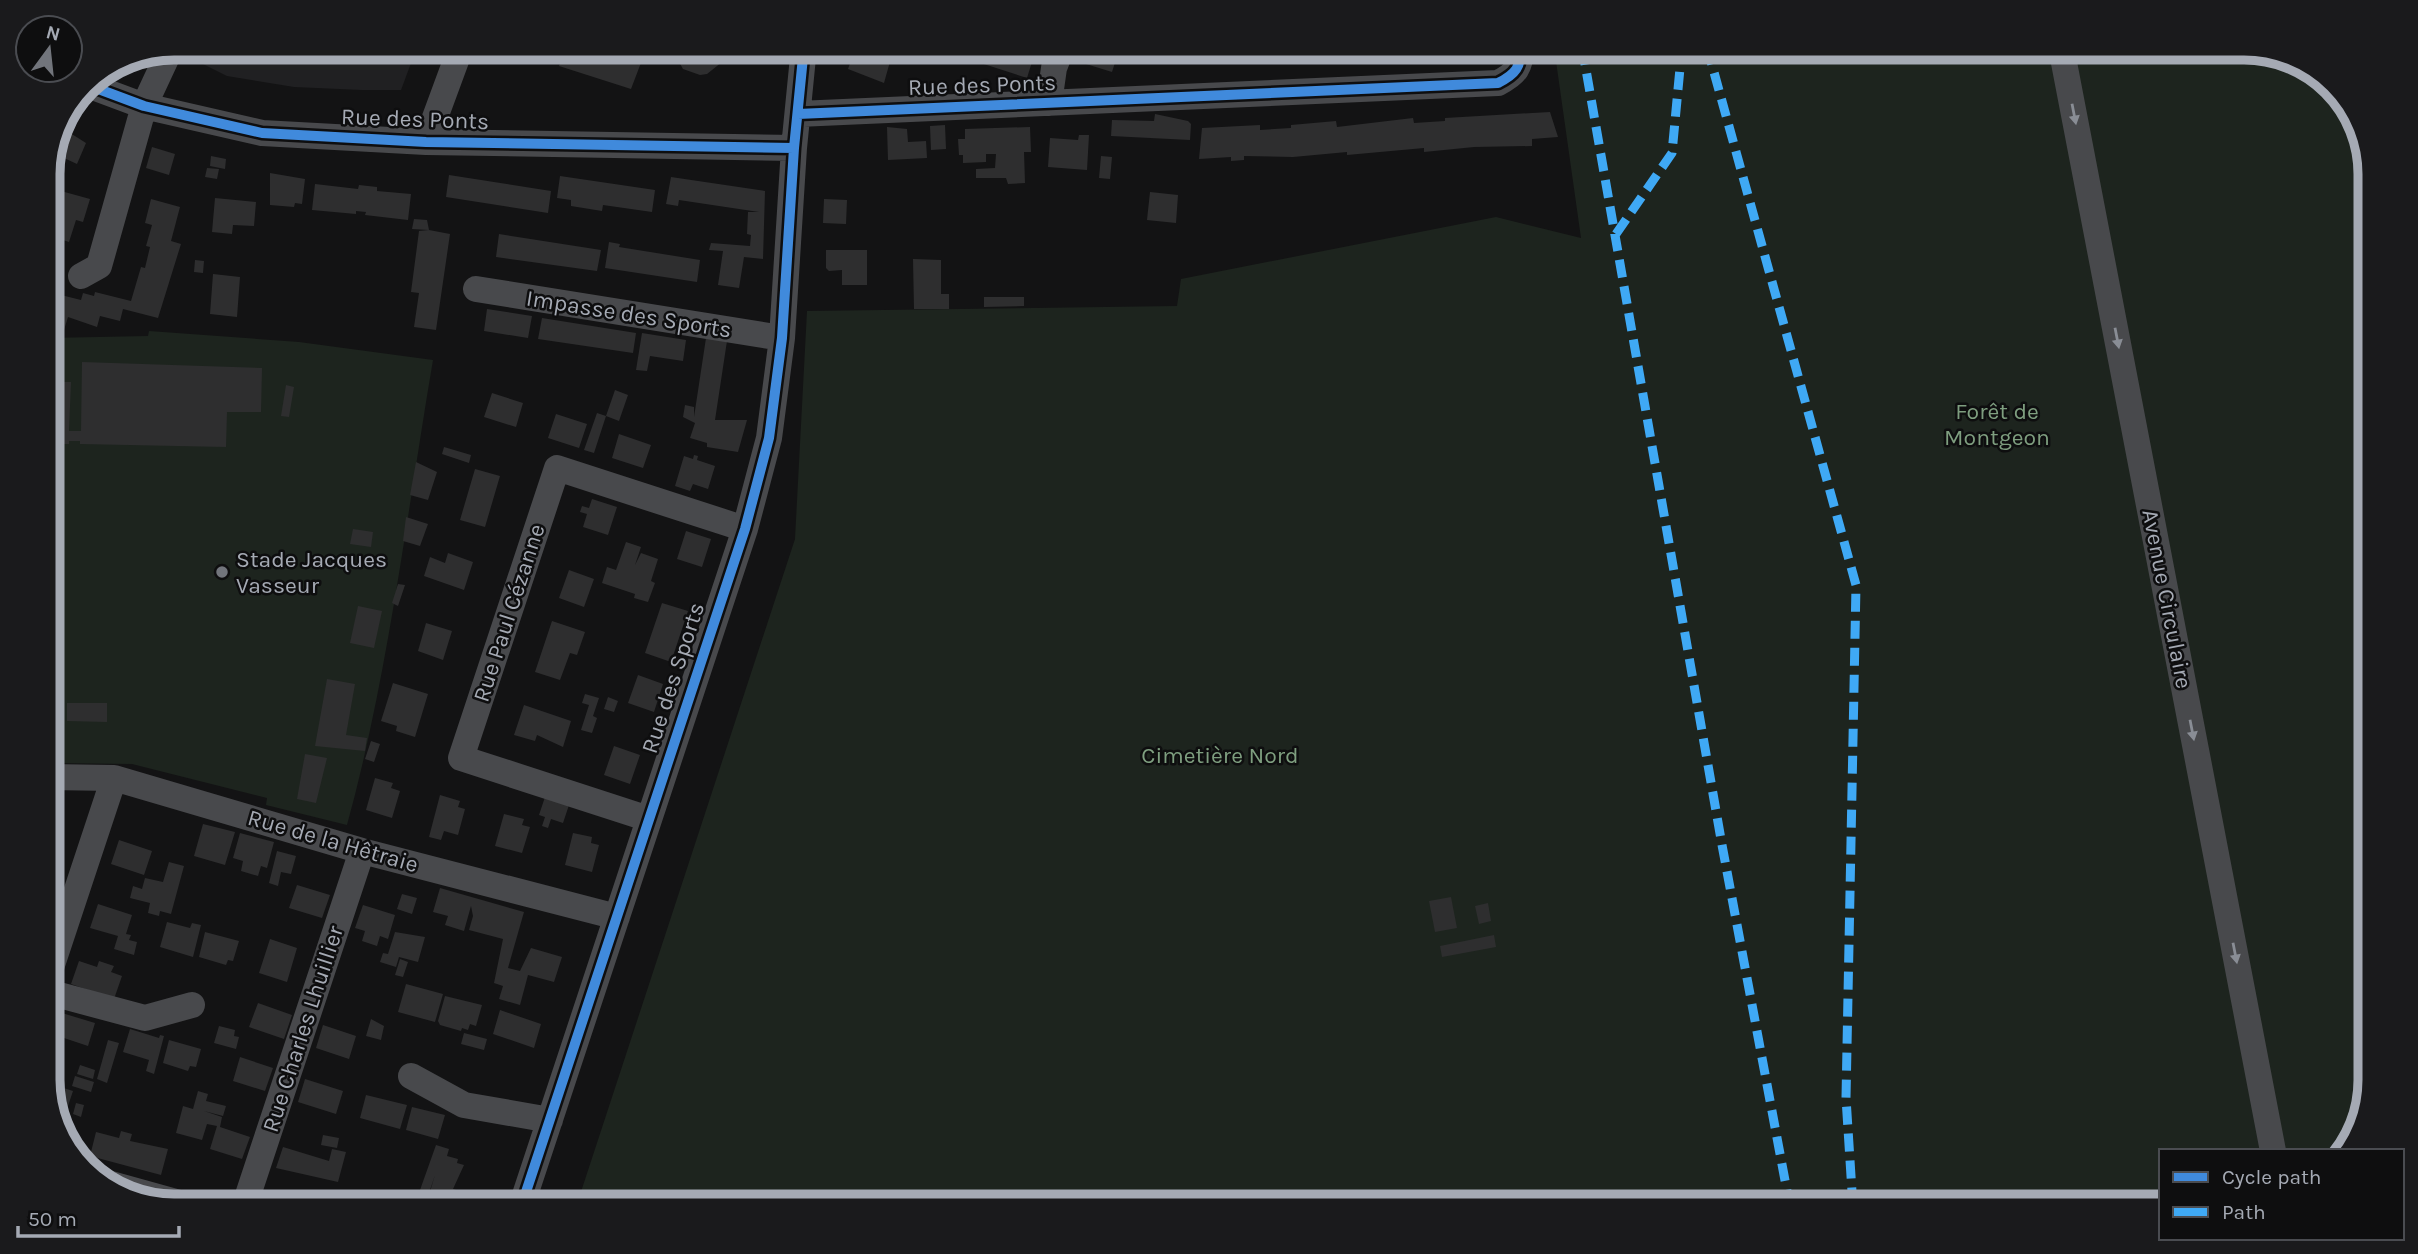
<svg xmlns="http://www.w3.org/2000/svg" width="2418" height="1254" viewBox="0 0 2418 1254" font-family="Karla,sans-serif">
  <rect width="100%" height="100%" fill="#131314"/>
  <path fill="#202022" d="M188 47H417L401 90H362L294 87 227 76 185 55Z"/>
  <path fill="#1d241e" d="M1554 47H2245L2301 60 2350 103 2371 165V1081L2358 1137 2345 1151H2161V1207H576L795 539 807 311 1177 306 1181 279 1496 217 1581 238Z
    M149 331 299 342 433 360C407 513 388 676 347 825L266 805 267 798 132 764 48 763V338L148 336Z"/>
  <path fill="#2e2e2f" d="M566 47H647L631 89 559 66Z
    M676 47H723L724 55 722 62 707 74 700 75 683 69 679 62Z
    M879 47 899 52 897 59 891 58 884 83 848 69 853 55 861 58 864 50 877 54Z
    M1021 47 1035 52 1027 78 934 48Z
    M1091 47H1120L1112 72 1086 64Z
    M1266 47H1286L1287 60 1267 61Z
    M1308 47H1329V59H1309Z
    M1343 47H1364V57L1343 58Z
    M1385 47H1405L1406 54 1385 56Z
    M1419 47H1439V53L1420 55Z
    M1461 47H1481L1482 56 1462 57Z
    M136 54 129 67 116 63 125 57Z
    M1550 112 1558 137 1532 139V146L1474 147 1424 152V148L1347 155V152L1293 157 1244 156V160L1231 161V157L1199 159 1202 128 1260 125V130L1291 128V125L1336 121 1337 127 1413 118 1414 123 1445 121V118Z
    M1155 114 1188 121 1191 124 1190 140 1111 136 1112 120 1154 121Z
    M945 125 946 149 931 150 930 126Z
    M887 127 907 129 908 142 926 141 927 158 888 160Z
    M1030 127 1031 152H1024L1025 183 1008 184 1006 178H976V169L995 168 996 154H986V162L963 163V155H959L958 139H965V129Z
    M67 131 86 143 77 164 53 153 62 133Z
    M1079 135H1089L1087 170 1048 167 1050 138 1078 140Z
    M152 147 175 154 169 175 146 168Z
    M211 156 226 159 225 169 210 166Z
    M1101 156 1112 157 1110 179 1099 178Z
    M207 168 219 169 217 179 205 177Z
    M270 173 305 179 302 204 295 203 294 207 270 205Z
    M449 175 551 191 548 213 446 197Z
    M560 176 655 190 652 212 603 205 602 211 571 206V200L557 198Z
    M671 177 765 191 763 259 744 257 739 288 718 285 723 251 709 250 711 243 750 246 751 235 747 234 748 212H759L679 200 678 206 666 204Z
    M315 184 358 189 359 185 377 187V191L411 194 408 220 365 215 366 212 356 211V214L312 210Z
    M61 191 90 199 83 222 76 220 69 242 63 240 57 260 48 257V212L55 214Z
    M1150 192 1178 195 1176 223 1147 220Z
    M215 198 256 202 254 226 233 225 232 234 212 232Z
    M151 199 180 207 171 241 181 244 158 318 123 309 120 321 100 316 97 327 68 317 64 330 48 326 49 296 60 299 61 295 81 300 83 293 94 296 95 292 131 301 141 267 145 268 150 247 146 246 152 225 145 223Z
    M824 199 847 200 846 224 823 223Z
    M414 219 427 220 429 230 412 229Z
    M429 230 450 234 436 330 414 327 419 293 411 292 419 231Z
    M499 234 601 250 597 271 496 257Z
    M609 242 620 244 619 247 700 260 697 282 605 268Z
    M826 250H867V285H842V270L829 271 826 268Z
    M913 259 941 260V294H949V309H914Z
    M195 260 204 261 203 273 194 272Z
    M213 274 240 277 237 317 210 314Z
    M984 297H1024V306L984 307Z
    M487 309 532 316 528 338 484 331Z
    M542 318 636 333 633 353 538 339Z
    M642 333 686 340 683 361 650 356 647 371 636 370Z
    M706 338 727 341 715 420H747L738 452 707 447V443L690 438 695 423 683 417 685 405 694 407V417Z
    M82 362 262 368 261 412H227L226 447 80 444V441H69V444H48V382H71L69 431H81Z
    M286 385 294 387 289 417 281 416Z
    M615 390 628 395 619 421 606 416Z
    M492 393 523 403 516 427 484 417Z
    M597 413 606 416 594 453 584 450Z
    M556 414 587 424 579 448 548 438Z
    M619 434 651 445 643 468 612 458Z
    M444 447 471 455 469 463 442 454Z
    M694 455 698 456 697 460 715 466 708 489 693 484 690 491 675 486 684 456 693 459Z
    M416 462 437 472 428 500 410 495Z
    M475 469 500 476 485 527 460 520Z
    M592 499 617 507 608 535 583 527 587 514 580 512 582 506 589 508Z
    M406 517 428 524 420 546 403 541Z
    M353 529 373 532 371 547 350 544Z
    M686 531 711 539 702 567 677 559Z
    M626 542 641 547 635 565 641 553 658 559 651 581 655 583 648 602 634 598 635 594 602 583 607 567 616 570Z
    M448 553 473 562 464 590 424 576 430 557 445 563Z
    M569 570 594 579 584 607 559 598Z
    M398 584 405 585 398 606 392 603Z
    M662 603 688 611 671 662 645 653Z
    M358 606 382 611 374 648 350 643Z
    M552 621 585 632 577 655 570 653 560 680 535 672Z
    M426 623 452 631 443 660 418 651Z
    M638 675 663 684 654 712 628 703Z
    M327 679 355 684 346 735 367 738 365 751 315 746Z
    M393 683 428 694 415 737 396 731 397 726 381 721Z
    M585 694 599 698 593 716 597 718 592 733 581 730 589 705 582 703Z
    M608 697 618 701 614 712 604 709Z
    M67 703H107V722L67 721Z
    M524 705 571 721 563 747 537 735 535 741 514 735Z
    M371 741 380 744 374 762 365 759Z
    M614 746 640 755 630 784 604 775Z
    M305 754 327 758 316 803 297 799Z
    M375 778 393 783 391 788 400 791 392 818 366 810Z
    M440 795 460 801 458 807 465 809 458 835 444 831 441 840 429 837Z
    M545 797 569 805 563 823 551 819 548 828 542 826 545 817 539 815Z
    M504 814 524 819 522 825 530 827 522 853 495 846Z
    M203 824 235 832 225 865 194 856Z
    M240 833 274 842 267 868 261 866 258 876 241 871 243 861 233 858Z
    M573 833 592 837 591 843 599 845 592 872 565 865Z
    M119 840 152 851 144 875 111 864Z
    M277 851 296 856 291 874 281 872 278 886 269 883Z
    M169 862 184 866 171 914 160 911 159 916 148 913 150 903 130 898 133 886 142 889 145 878 163 882Z
    M297 885 330 895 322 918 289 908Z
    M440 888 524 912 508 968 520 971 531 948 562 957 554 982 528 975 520 1005 499 999 503 986 494 983 503 939 469 930 473 916 471 906 464 931 445 925 448 916 433 912Z
    M402 894 417 898 412 914 397 909Z
    M1451 897 1457 928 1435 932 1429 901Z
    M1488 903 1491 921 1479 924 1475 906Z
    M98 904 132 915 126 934 131 935 129 940 137 942 134 955 114 949 118 936 90 928Z
    M363 905 395 915 388 939 380 936 377 946 362 941 365 931 355 928Z
    M167 922 190 928 192 923 201 925 193 957 160 947Z
    M205 932 239 941 233 961 228 960 226 965 199 957Z
    M395 932 425 937 418 962 399 957 396 967 380 962 383 953 388 954Z
    M1494 935 1496 947 1442 957 1440 946Z
    M270 939 297 948 287 982 259 973Z
    M400 959 408 962 403 977 395 975Z
    M79 961 97 967 99 961 114 966 111 972 122 976 114 999 71 984Z
    M406 984 443 994 435 1022 398 1012Z
    M445 996 482 1005 476 1026 470 1024 468 1030 462 1028 461 1031 440 1025 438 1021Z
    M258 1003 292 1015 284 1039 249 1027Z
    M500 1010 541 1024 534 1048 493 1034Z
    M62 1013 95 1023 88 1046 55 1035Z
    M371 1019 384 1026 381 1040 366 1036Z
    M323 1025 356 1036 349 1059 316 1048Z
    M219 1026 235 1030 234 1036 239 1037 236 1049 214 1043Z
    M130 1029 159 1038 160 1035 164 1036 154 1074 146 1071 149 1060 123 1052Z
    M464 1033 487 1039 484 1050 461 1044Z
    M108 1040 119 1043 107 1083 97 1079Z
    M169 1040 201 1049 196 1067 190 1066 188 1071 163 1063Z
    M240 1057 273 1068 265 1091 233 1081Z
    M80 1065 95 1070 93 1079 77 1074Z
    M75 1076 94 1082 91 1092 72 1086Z
    M305 1079 343 1091 336 1114 298 1102Z
    M48 1083 73 1091 65 1115 55 1111Z
    M198 1091 208 1094 206 1101 226 1106 223 1116 204 1111 222 1117 220 1127 250 1137 242 1159 210 1149 217 1126 207 1124 202 1140 176 1133 183 1106 193 1109Z
    M366 1095 407 1105 400 1129 360 1118Z
    M76 1103 84 1105 81 1117 73 1114Z
    M412 1107 445 1115 438 1139 406 1130Z
    M121 1131 132 1134 130 1141 168 1149 161 1175 90 1156 96 1132 119 1138Z
    M323 1135 339 1138 337 1148 321 1145Z
    M436 1145 449 1149 447 1156 458 1159 457 1163 464 1165 453 1189 484 1199 481 1207 426 1205 435 1175 429 1193 420 1190Z
    M283 1147 329 1161 332 1149 346 1152 338 1182 276 1168Z
    M338 1197 373 1206V1207H335Z"/>
  <g fill="none" stroke-linecap="round" stroke-linejoin="round">
    <path stroke="#48494c" stroke-width="26" d="M2061 47 2273 1151
      M85 84 144 106 262 133 426 142 794 148
      M1049 103 1054 68 1062 47
      M798 114 1498 83C1516 74 1521 67 1521 47
      M426 142 461 47
      M81 276 99 266 144 106 171 48
      M476 289 782 338
      M48 777 114 778 362 851 617 917
      M649 819 461 758 557 468 745 529
      M48 977 114 778
      M48 992 145 1018 192 1005
      M411 1076 464 1105 550 1120
      M104 1182 194 1207
      M244 1207 362 851
      M521 1207 745 529 769 438 782 338 794 148 804 47"/>
    <path stroke="#3fa9f5" stroke-width="9" stroke-dasharray="18 9" stroke-linecap="butt" d="M1582 47 1722 845 1790 1207
      M1707 47 1856 585 1846 1098 1853 1207
      M1616 234 1672 153 1682 47"/>
    <g stroke="#0e0e0f" stroke-width="15">
      <path id="cycleway" d="M85 84 144 106 262 133 426 142 794 148
        M798 114 1498 83C1516 74 1521 67 1521 47
        M521 1207 745 529 769 438 782 338 794 148 804 47"/>
    </g>
    <use href="#cycleway" stroke="#408adc" stroke-width="10"/>
  </g>
  <defs><path id="oneway-solid" d="M-6-.8H1V-3.2L6.5 0L1 3.2V.8H-6Z" transform="scale(1.75)"/></defs>
  <g fill="#898d95">
    <use href="#oneway-solid" transform="translate(2074 114) rotate(79)"/>
    <use href="#oneway-solid" transform="translate(2117 338) rotate(79)"/>
    <use href="#oneway-solid" transform="translate(2192 730) rotate(79)"/>
    <use href="#oneway-solid" transform="translate(2235 953) rotate(79)"/>
  </g>
  <circle fill="#72757c" stroke="#0e0e0f" stroke-width="2.5" cx="222" cy="572" r="7"/>
  <g text-anchor="middle" dominant-baseline="central" stroke-width="5" stroke-linejoin="round" paint-order="stroke">
    <g font-size="23" fill="#a5aab4" stroke="#0e0e0f">
      <text transform="translate(982 85) rotate(-2)">Rue des Ponts</text>
      <text transform="translate(415 119) rotate(2)">Rue des Ponts</text>
      <text transform="translate(629 314) rotate(9)">Impasse des Sports</text>
      <text transform="translate(2167 599) rotate(79)">Avenue Circulaire</text>
      <text transform="translate(509 613) rotate(-72)">Rue Paul Cézanne</text>
      <text transform="translate(673 678) rotate(-72)">Rue des Sports</text>
      <text transform="translate(333 841) rotate(16)">Rue de la Hêtraie</text>
      <text transform="translate(303 1029) rotate(-72)">Rue Charles Lhuillier</text>
    </g>
    <g font-size="23" fill="#7e9e7f" stroke="#0e0e0f">
      <text x="1997" y="411">Forêt de<tspan x="1997" dy="26">Montgeon</tspan></text>
      <text x="1220" y="755">Cimetière Nord</text>
    </g>
    <g font-size="23" fill="#a5aab4" stroke="#0e0e0f" text-anchor="start">
      <text x="236" y="559">Stade Jacques<tspan x="236" dy="26">Vasseur</tspan></text>
    </g>
  </g>
  <path d="M0 0H2418V1254H0ZM174 60H2244A114 114 0 0 1 2358 174V1080A114 114 0 0 1 2244 1194H174A114 114 0 0 1 60 1080V174A114 114 0 0 1 174 60Z" fill="#1a1a1c" fill-rule="evenodd"/>
  <path fill="none" stroke="#a5aab4" stroke-width="9" d="M174 60H2244A114 114 0 0 1 2358 174V1080A114 114 0 0 1 2244 1194H174A114 114 0 0 1 60 1080V174A114 114 0 0 1 174 60Z"/>
  <rect x="2159" y="1149" width="245" height="91" fill="#0e0e0f" stroke="#4a4c51" stroke-width="2"/>
  <rect x="2173" y="1172" width="35" height="10" fill="#408adc" stroke="#4a4c51" stroke-width="2"/>
  <text x="2222" y="1184" font-size="21" fill="#a5aab4">Cycle path</text>
  <rect x="2173" y="1207" width="35" height="10" fill="#3fa9f5" stroke="#4a4c51" stroke-width="2"/>
  <text x="2222" y="1219" font-size="21" fill="#a5aab4">Path</text>
  <g transform="translate(49 49) rotate(15)"><circle r="33" fill="#0e0e0f" stroke="#4a4c51" stroke-width="2"/>
  <path d="M0-5L12 26L0 18L-12 26Z" fill="#72757c"/>
  <text y="-10" font-size="19" font-weight="bold" text-anchor="middle" fill="#a5aab4">N</text>
  </g>
  <path d="M18 1226v10h161v-10" fill="none" stroke="#a5aab4" stroke-width="3.5"/>
  <text x="28" y="1226" font-size="21" fill="#a5aab4" stroke="#0e0e0f" stroke-width="5" paint-order="stroke">50 m</text>
</svg>
